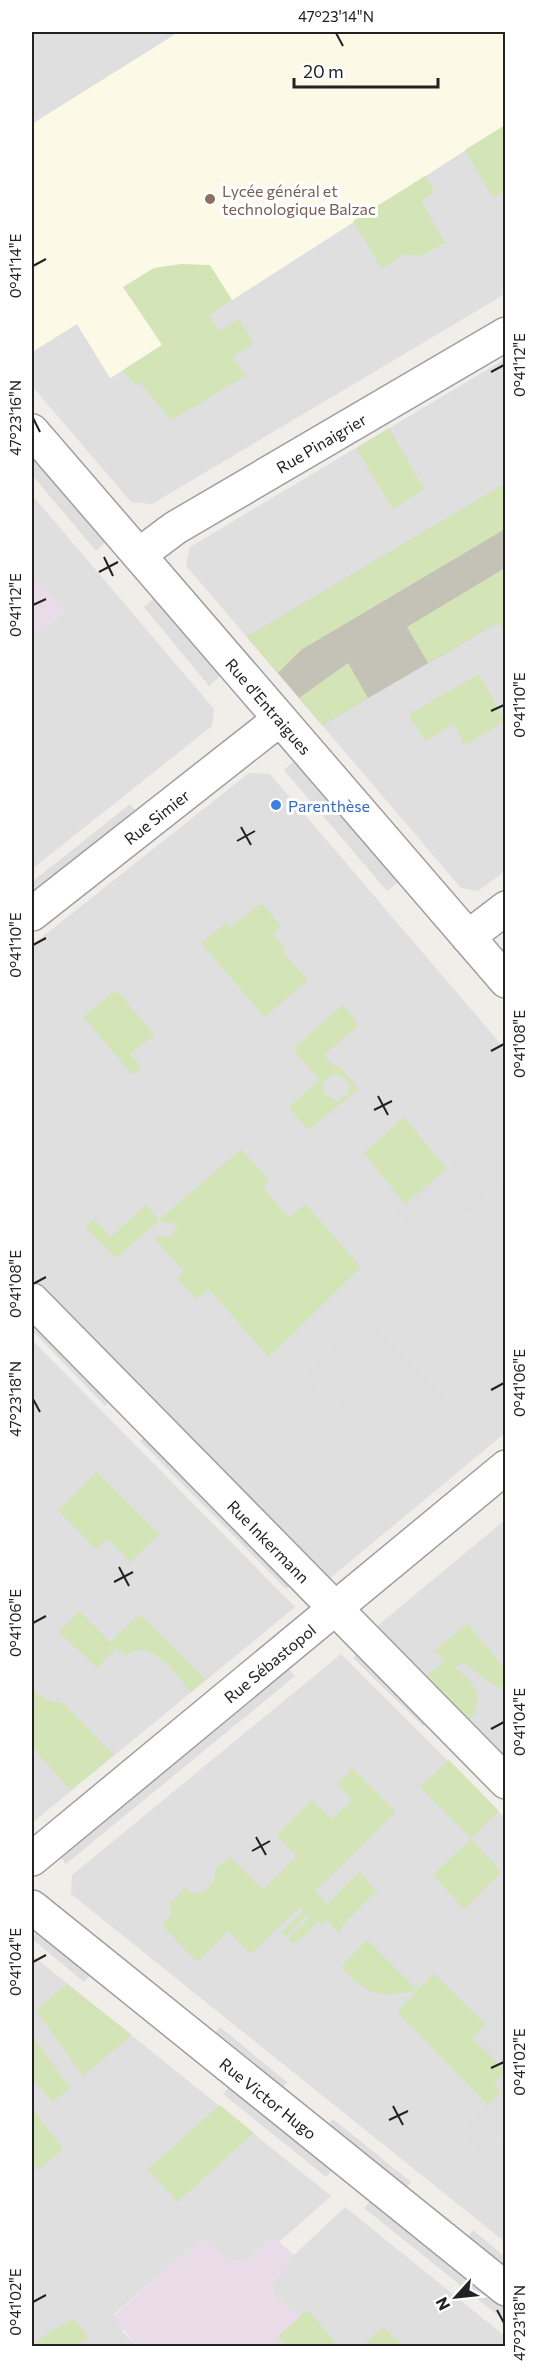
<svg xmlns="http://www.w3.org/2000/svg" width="537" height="2378" viewBox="0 0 537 2378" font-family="Commissioner,sans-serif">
  <rect width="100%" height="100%" fill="#f1ede9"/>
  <path fill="#dfdfdf" d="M32 32H179L32 124Z
    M505 125V294L152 504 131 502 32 386V352L77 324 111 378Z
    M505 359V484L247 637 186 566 190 547Z
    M32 495 214 709 212 726 32 869V638L64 612 32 574Z
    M499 622 506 633 505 871 478 891 461 888 322 725Z
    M249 773 270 774 505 1049V1433L329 1579 32 1278V945Z
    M32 1340 295 1607 32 1823Z
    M505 1520V1757L376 1627Z
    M341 1654 505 1818V2242L71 1894 72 1875Z
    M32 1955 331 2196 279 2242 273 2239 244 2262 230 2261 202 2239 113 2315 124 2328 122 2331 136 2346H32Z
    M345 2207 506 2337 505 2346H266L300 2317 274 2296 271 2284 294 2255Z"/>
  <path fill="#e9dce8" d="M32 574 64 612 32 638Z
    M202 2239 230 2261 244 2262 273 2239 279 2242 294 2255 271 2284 274 2296 300 2317 266 2346H136L113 2316Z"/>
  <path fill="#fcf9e7" d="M179 32H505V125L110 378 77 324 32 352V124Z"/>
  <path fill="#c4c2b6" d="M505 484V633L499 622 322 725 247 637Z"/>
  <path fill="#d3e4b6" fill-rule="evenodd" d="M505 125V191L493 198 465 150Z
    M425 176 435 192 421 201 445 243 419 257 404 254 382 269 353 221Z
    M181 264 210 265 232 300 209 316 219 331 239 319 254 344 233 356 245 376 171 420 140 382 136 385 122 371 162 345 123 287 154 268Z
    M389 428 424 489 393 509 356 448Z
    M505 484V529L301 650 278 673 247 637Z
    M505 568V633L499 622 428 663 407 627Z
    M348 663 368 698 322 725 299 698Z
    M479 674 505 721 465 745 454 724 426 741 408 715Z
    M261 903 281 926 273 934 286 949 283 952 308 980 265 1017 201 943 226 923 230 928Z
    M116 990 155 1035 130 1054 141 1067 133 1075 83 1017Z
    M343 1005 359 1025 324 1055 335 1067 338 1065 359 1089 308 1130 289 1107 320 1080 293 1049ZM334 1074 343 1076 350 1086 347 1095 336 1101 324 1094C321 1084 325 1077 334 1074Z
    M404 1117 447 1169 405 1204 364 1153Z
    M241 1149 269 1180 263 1187 289 1218 305 1204 361 1267 269 1357 209 1289 196 1299 177 1278 184 1271 153 1237 172 1236 178 1225 159 1221 116 1258 85 1227 94 1219 111 1237 146 1205 159 1220Z
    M97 1472 159 1534 130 1562 107 1539 96 1549 58 1510Z
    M79 1611 110 1642 140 1614 206 1680 191 1692C177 1676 150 1634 126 1656L116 1648 97 1668 59 1632Z
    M467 1624 506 1669 505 1689 495 1686 463 1662 455 1668C477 1685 485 1695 470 1721L427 1676 445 1661 435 1650Z
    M32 1691 48 1700 63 1703 114 1755 71 1790 32 1747Z
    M449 1760 499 1811 471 1839 502 1872 464 1909 433 1875 471 1839 420 1787Z
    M352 1768 396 1812 315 1891 327 1904 359 1872 378 1893H374L344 1924 339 1934 327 1920 322 1924 317 1921 305 1936 290 1943 288 1939 309 1918 307 1915 286 1937 281 1933 303 1911 299 1907 251 1954 228 1931 197 1962 162 1925 171 1915 170 1903 186 1888 191 1893H202L214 1881 216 1868 230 1857 263 1890 297 1856 277 1835 312 1800 332 1819 352 1800 338 1784Z
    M367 1940 417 1990 434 1974 486 2025 473 2038 505 2070 495 2085 501 2092 488 2105 397 2012 417 1991C375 1996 371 1998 341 1967Z
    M67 1984 132 2035 83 2076 36 2010Z
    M32 2035 70 2088 52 2102 32 2078Z
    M220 2105 254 2133 177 2202 148 2169Z
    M32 2108 63 2149 39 2170 32 2161Z
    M308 2310 338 2346H288L278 2336Z
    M74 2319 89 2337 77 2346H32L49 2332Z
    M383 2327 404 2346H362Z"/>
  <path fill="#dedede" d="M34 458 106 542 96 551 32 475V461Z
    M154 598 220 676 209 686 144 607Z
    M294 761 398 882 387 891 284 770Z
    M130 804 139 815 32 900V882Z
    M472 1148 484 1162H491L502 1152 505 1156V1194L497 1185 426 1246 396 1212Z
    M367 1318 446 1399 375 1457 359 1441 366 1434 343 1410 335 1417 331 1414 343 1401 323 1382 310 1394 298 1382Z
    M39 1321 113 1397 105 1406 32 1330Z
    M149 1433 294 1581 286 1589 140 1441Z
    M363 1648 433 1717 423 1726 353 1658Z
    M286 1666 295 1676 66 1864 58 1854Z
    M40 1929 93 1972 84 1982 32 1939Z
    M505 2005V2070L472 2038Z
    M220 2027 287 2082 278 2093 211 2038Z
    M505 2072V2130L484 2155 459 2134 501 2093 494 2085Z
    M232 2083 335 2167 326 2177 223 2094Z
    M333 2119 411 2182 402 2192 325 2130Z
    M373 2198 505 2303V2321L364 2208Z
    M473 2230 505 2257V2275L465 2242Z"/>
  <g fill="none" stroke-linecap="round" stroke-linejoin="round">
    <g stroke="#9f9f9f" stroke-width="36">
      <g id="minor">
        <path id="s1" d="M32 431 506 981"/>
        <path id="s2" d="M139 555 175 528 506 334"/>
        <path id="s3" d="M32 914 280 719"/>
        <path d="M468 937 506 908"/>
        <path id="s4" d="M32 1300 506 1782"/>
        <path id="s5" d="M32 1859 506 1467"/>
        <path id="s6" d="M32 1907 506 2289"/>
      </g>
    </g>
    <use href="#minor" stroke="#fff" stroke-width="33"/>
  </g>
  <path fill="none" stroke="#222" stroke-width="2" d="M336 33 343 46M33 266 46 259M491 372 504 365M33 418 40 432M104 557 113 576M99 572 118 562M33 605 46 599M491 711 504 705M241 827 251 845M237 841 255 831M33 945 46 938M491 1051 504 1044M378 1096 388 1115M374 1110 392 1101M33 1284 46 1277M491 1390 504 1383M33 1399 40 1412M119 1567 129 1586M114 1582 133 1572M33 1623 46 1616M491 1729 504 1722M256 1837 266 1855M252 1851 270 1841M33 1962 46 1955M491 2068 504 2062M393 2106 403 2125M389 2120 408 2111M33 2302 46 2295M497 2310 504 2323"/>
  <circle fill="#8d6e63" stroke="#fff" stroke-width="2" cx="210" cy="199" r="6"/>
  <circle fill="#3f7fe0" stroke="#fff" stroke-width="2" cx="276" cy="805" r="6"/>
  <g text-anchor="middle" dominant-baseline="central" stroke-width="6" stroke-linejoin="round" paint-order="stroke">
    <g font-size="16" fill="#785e54" stroke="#fff" text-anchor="start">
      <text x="222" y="190">Lycée général et<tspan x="222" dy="18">technologique Balzac</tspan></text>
    </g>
    <g font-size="16" fill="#222" stroke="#fff">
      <text stroke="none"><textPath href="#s2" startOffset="214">Rue Pinaigrier</textPath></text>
      <text stroke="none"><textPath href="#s1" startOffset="363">Rue d'Entraigues</textPath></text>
      <text stroke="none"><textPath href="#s3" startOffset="158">Rue Simier</textPath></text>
      <text stroke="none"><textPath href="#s4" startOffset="338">Rue Inkermann</textPath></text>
      <text stroke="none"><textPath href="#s5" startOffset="308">Rue Sébastopol</textPath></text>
      <text stroke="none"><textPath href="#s6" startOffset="304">Rue Victor Hugo</textPath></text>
    </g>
    <g font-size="16" fill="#366cbe" stroke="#fff" text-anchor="start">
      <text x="288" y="805">Parenthèse</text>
    </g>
  </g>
  <rect width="537" height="2378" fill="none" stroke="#ffffff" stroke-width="66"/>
  <g transform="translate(456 2297) rotate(243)" stroke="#ffffff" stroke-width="4.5" paint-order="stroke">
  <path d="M0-4.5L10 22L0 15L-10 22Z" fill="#222222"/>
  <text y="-9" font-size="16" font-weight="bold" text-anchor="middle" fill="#222222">N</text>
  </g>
  <path d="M294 78v9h144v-9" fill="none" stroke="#222222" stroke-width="3"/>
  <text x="303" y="78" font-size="18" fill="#222222" stroke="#ffffff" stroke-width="4.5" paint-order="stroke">20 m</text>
  <rect x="33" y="33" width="471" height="2312" fill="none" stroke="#222" stroke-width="2"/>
  <g font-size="15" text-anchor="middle" fill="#222">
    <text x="336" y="22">47°23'14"N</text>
    <text transform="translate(16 266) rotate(-90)" y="5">0°41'14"E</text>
    <text transform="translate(520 365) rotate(-90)" y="5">0°41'12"E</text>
    <text transform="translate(16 418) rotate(-90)" y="5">47°23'16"N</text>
    <text transform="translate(16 605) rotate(-90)" y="5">0°41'12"E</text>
    <text transform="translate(520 705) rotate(-90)" y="5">0°41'10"E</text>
    <text transform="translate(16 945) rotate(-90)" y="5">0°41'10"E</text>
    <text transform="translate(520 1044) rotate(-90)" y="5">0°41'08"E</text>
    <text transform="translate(16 1284) rotate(-90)" y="5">0°41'08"E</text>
    <text transform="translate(520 1383) rotate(-90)" y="5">0°41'06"E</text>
    <text transform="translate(16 1399) rotate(-90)" y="5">47°23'18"N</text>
    <text transform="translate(16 1623) rotate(-90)" y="5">0°41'06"E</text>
    <text transform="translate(520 1722) rotate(-90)" y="5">0°41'04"E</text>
    <text transform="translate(16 1962) rotate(-90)" y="5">0°41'04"E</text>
    <text transform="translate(520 2062) rotate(-90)" y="5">0°41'02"E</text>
    <text transform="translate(16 2302) rotate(-90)" y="5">0°41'02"E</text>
    <text transform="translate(520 2323) rotate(-90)" y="5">47°23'18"N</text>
  </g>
</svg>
